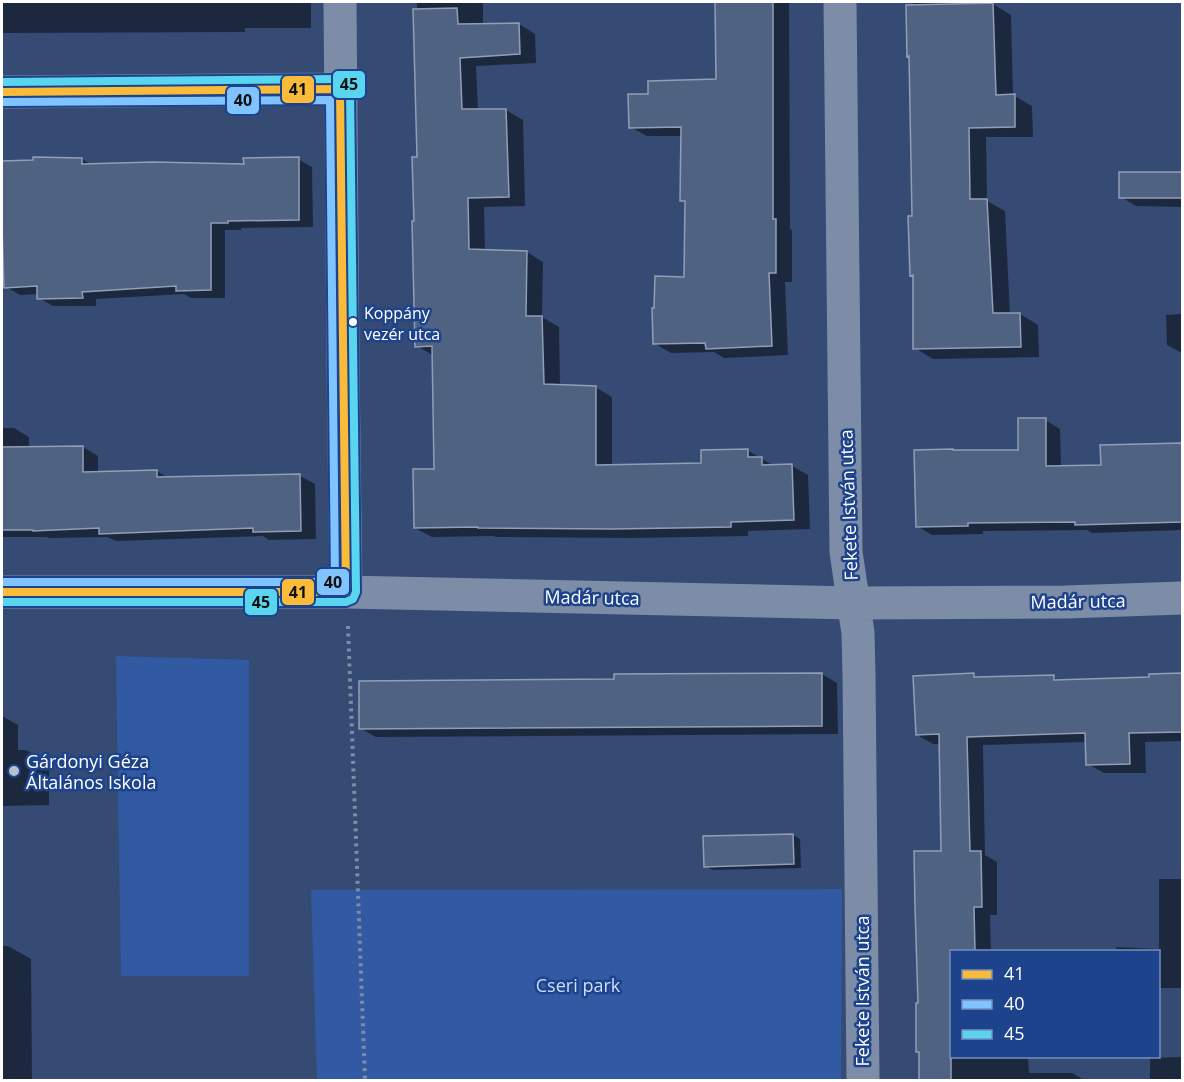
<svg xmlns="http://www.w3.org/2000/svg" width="1184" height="1082" viewBox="0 0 1184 1082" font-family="'Open Sans',sans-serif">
  <rect width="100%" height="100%" fill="#364b73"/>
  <path fill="#315aa3" d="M116 656 249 660V976H121Z
    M842 889 841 1080H317L311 890Z"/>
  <path fill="#0007" d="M2 2H311V28H245V32L2 33Z
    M417 2H483V25L519 24 535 34 536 63 476 66 478 111 506 110 523 120 525 206 484 207 485 251 527 252 543 262 542 317 559 327 560 386 595 387 612 397V466L702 464 747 450 774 466H792L808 475 810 529 748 531V536L631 538 496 537 493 536 432 537 415 528 436 470 434 356 417 346 416 222 419 159Z
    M717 2H789L790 229 792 230V282H785L788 355 724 358 714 352 671 353 654 343 685 278 686 203 681 200 683 136H647L630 127 649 96 718 81Z
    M913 2H988V4H993L1011 15 1013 95 1032 106 1033 137H986L987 201 1005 211 1010 315 1020 314 1038 325 1039 357 933 359 915 348 914 276 912 275 913 218Z
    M82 159 92 165H245L298 159 312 167 313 227 241 228V230H225V298H191L184 294 96 299V306H53L39 298V294L20 295 6 287 3 221H2V163Z
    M1182 172V207L1136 206 1121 197 1182 174Z
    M1182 314V353L1167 345 1166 315Z
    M1045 420 1060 429 1061 467H1102V446L1182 444V530L1092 533 1087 530 983 531V534L932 535 917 526 1020 452Z
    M2 428H14L29 437V448L83 447 98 456V473L157 471 168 478 300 476 315 484 316 539 269 540 263 536 116 541 107 537 49 538 47 537H2Z
    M822 674 837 683 838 734 376 737 360 728 615 680Z
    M973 675 980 679 1053 677 1061 681 1151 678V676L1182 675V741L1145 742 1146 773H1104L1088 764 1087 742 983 745 985 855 997 862V915H990L991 952H952V1056H1028L1029 1073H1072L1084 1080H921L920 1004 943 852 941 744H933L917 735Z
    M2 716 18 725V750H26L49 763V805L2 806Z
    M793 835 800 839 801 868 713 870 705 866Z
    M1159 879H1182V988H1158V952H1116V947L1159 949Z
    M2 946H8L31 959 32 1080H2Z
    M1182 1057V1080H1150V1058Z"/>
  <path fill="#506281" stroke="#929eb5" stroke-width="1.5" d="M715 2H773V219H776V273H769L772 346 706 349 705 343 653 344 652 308H654L655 276 684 277 685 201H680L681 127 629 128 628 94H648V81L716 79Z
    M993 3 996 95 1015 94V127L969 128 970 199H987L993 313H1020L1021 347 913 349V275L910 276 908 216H912L909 56 907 57 906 5Z
    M457 8 458 24 519 23 520 54 460 58 462 109H506L509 197 468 198 469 249 527 251 526 316H542L544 384 596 386V465L701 463V450L748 449V457H762V465L792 464 794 520 731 522V527L614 529 478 528V527L414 528 413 469H434L432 346 415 347 412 221H414L412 157H417L413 9Z
    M33 157 82 158V164L153 162 244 164 243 158 299 157V220L228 221V223H211V290L176 291V286L82 292 83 298 37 299V286L4 288 2 226V161L33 160Z
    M1119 172H1182V198H1119Z
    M1018 418H1046V466L1101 465 1100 445 1182 443V522L1075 525V522L968 523V526L916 527 914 450 953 449V450H1018Z
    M83 446V472L157 470V477L300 474 301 531 253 532V528L99 534V528L33 531V530H2V447Z
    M822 673V726L359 729V681L614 679V674Z
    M974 673V677L1054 675V680L1149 677V674L1182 673V732L1129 733 1130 764 1086 765 1085 733 967 737 970 851H981L982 907H974L975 951H951V1080H919V1052H916V1003H918L915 907 914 851H941L939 734 916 735 913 676Z
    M793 834 794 864 704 867 703 836Z"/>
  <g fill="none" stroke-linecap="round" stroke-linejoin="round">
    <path stroke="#7d8ca7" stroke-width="4" stroke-dasharray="3 4.5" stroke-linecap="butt" d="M348 626 365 1080"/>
    <path stroke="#7d8ca7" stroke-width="33" d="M340 2 343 365 346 592
      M840 2 846 552 858 633 859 675 863 1080
      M2 92 340 89
      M2 592H346L853 603 1066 602 1182 598"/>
    <g stroke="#1d438c" stroke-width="12">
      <path id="bus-1" d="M2 92 340 89 346 592H2"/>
    </g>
    <g stroke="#1d438c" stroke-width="12">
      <path id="bus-2" d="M2 582H335L330 100 2 102"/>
    </g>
    <g stroke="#1d438c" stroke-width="12">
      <path id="bus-3" d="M2 82 340 79C346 79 350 83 350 89L356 592 353 599 346 602H2"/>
    </g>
    <use href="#bus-1" stroke="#fbbb3a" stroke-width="8"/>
    <use href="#bus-2" stroke="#80c4ff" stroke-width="8"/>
    <use href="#bus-3" stroke="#5ad5f0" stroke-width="8"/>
  </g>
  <circle fill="#fff" stroke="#1d438c" stroke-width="2" cx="353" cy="322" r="5"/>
  <circle fill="#b9c0ce" stroke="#1d438c" stroke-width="2" cx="14" cy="771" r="6"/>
  <g text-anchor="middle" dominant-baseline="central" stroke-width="5" stroke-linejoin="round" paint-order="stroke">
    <g font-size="16" fill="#fff" stroke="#1d438c" text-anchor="start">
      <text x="364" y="313">Koppány<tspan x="364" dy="21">vezér utca</tspan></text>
    </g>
    <g font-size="18" fill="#fff" stroke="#1d438c">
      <text transform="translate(848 505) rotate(-92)">Fekete István utca</text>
      <text transform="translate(592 597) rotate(1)">Madár utca</text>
      <text transform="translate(1078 601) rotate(-1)">Madár utca</text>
      <text transform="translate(862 991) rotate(-90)">Fekete István utca</text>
    </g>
    <g font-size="18" fill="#fff" stroke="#1d438c" text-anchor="start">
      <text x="26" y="761">Gárdonyi Géza<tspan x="26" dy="21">Általános Iskola</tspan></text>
    </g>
    <g font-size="18" fill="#cfdef9" stroke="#1d438c">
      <text x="578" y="985">Cseri park</text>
    </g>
  </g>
  <g stroke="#1d438c" stroke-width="2">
    <rect x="332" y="70" width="34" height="29" rx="6" fill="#5ad5f0"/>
    <rect x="281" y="75" width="34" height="29" rx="6" fill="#fbbb3a"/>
    <rect x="226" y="86" width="34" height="29" rx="6" fill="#80c4ff"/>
    <rect x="316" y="568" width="34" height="28" rx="6" fill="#80c4ff"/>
    <rect x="281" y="578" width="34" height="28" rx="6" fill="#fbbb3a"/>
    <rect x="244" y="588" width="34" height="28" rx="6" fill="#5ad5f0"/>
  </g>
  <g font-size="16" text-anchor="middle" font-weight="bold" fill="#111">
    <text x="349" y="90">45</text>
    <text x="298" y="95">41</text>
    <text x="243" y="106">40</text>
    <text x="333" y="588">40</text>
    <text x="298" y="598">41</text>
    <text x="261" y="608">45</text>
  </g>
  <rect width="1184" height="1082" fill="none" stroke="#ffffff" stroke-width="6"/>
  <rect x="950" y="950" width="210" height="108" fill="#1d438c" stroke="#778eba" stroke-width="1.5"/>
  <rect x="962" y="970" width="30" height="9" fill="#fbbb3a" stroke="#778eba" stroke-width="1.5"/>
  <text x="1004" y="980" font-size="18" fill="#ffffff">41</text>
  <rect x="962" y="1000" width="30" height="9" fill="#80c4ff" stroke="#778eba" stroke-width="1.5"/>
  <text x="1004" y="1010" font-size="18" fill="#ffffff">40</text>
  <rect x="962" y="1030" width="30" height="9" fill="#5ad5f0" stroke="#778eba" stroke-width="1.5"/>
  <text x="1004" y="1040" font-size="18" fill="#ffffff">45</text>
</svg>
